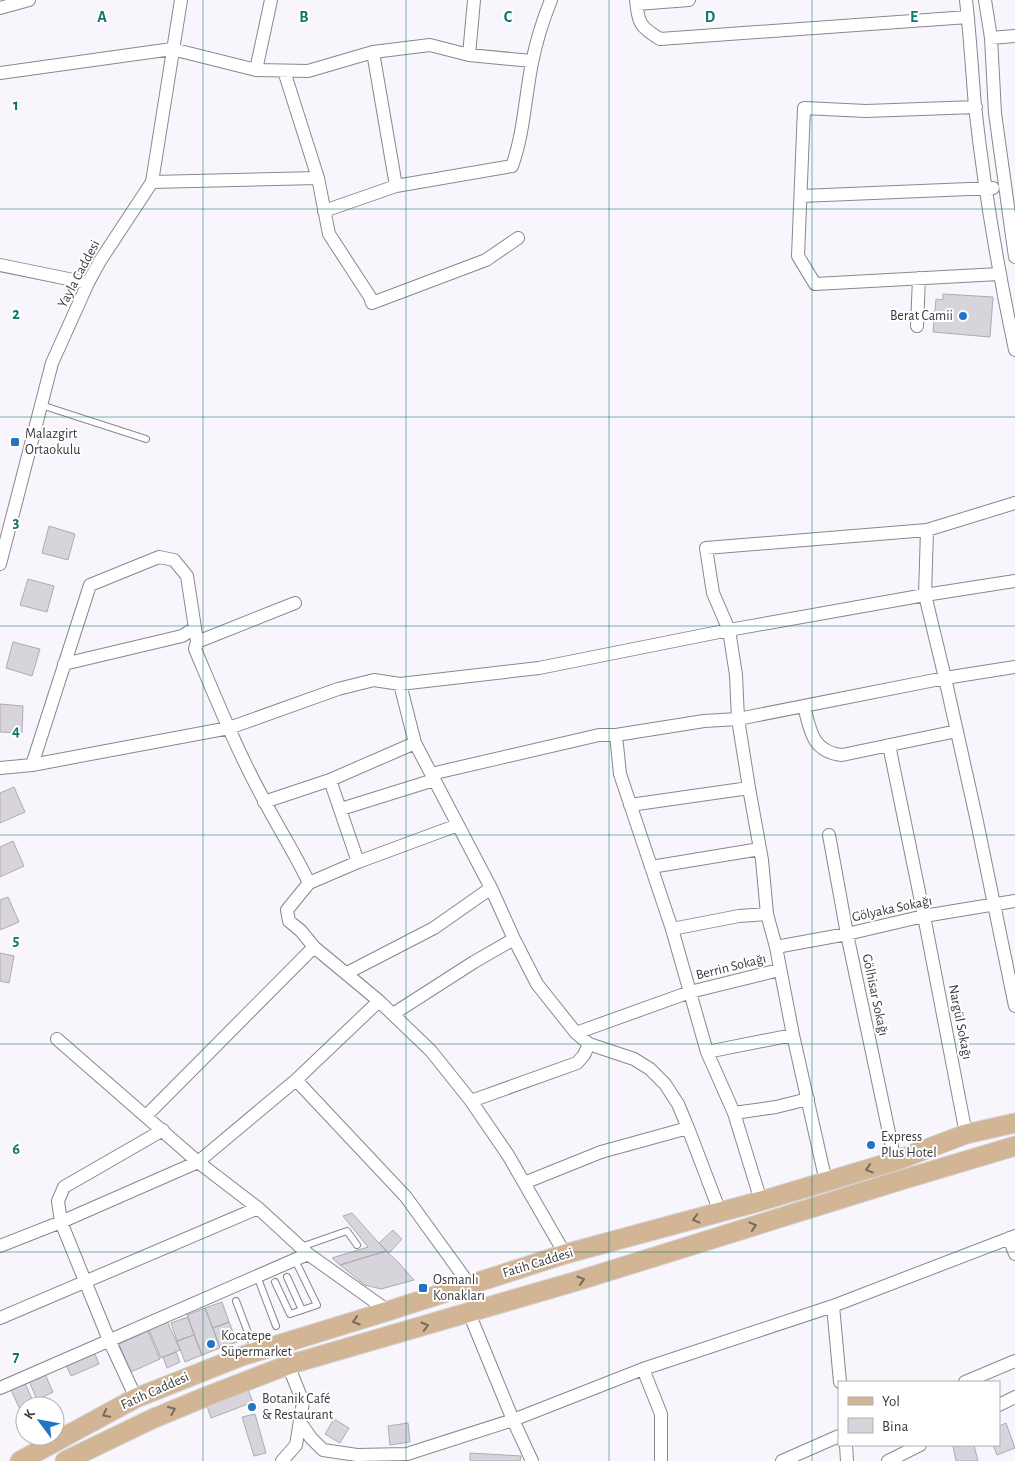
<svg xmlns="http://www.w3.org/2000/svg" width="1015" height="1461" viewBox="0 0 1015 1461" font-family="'Alegreya Sans',sans-serif">
  <rect width="100%" height="100%" fill="#f9f5fd"/>
  <path fill="#d8d4db" stroke="#afabb2" d="M943 294 993 297 990 337 933 332 936 299 943 300Z
    M49 526 75 534 68 560 42 553Z
    M28 579 54 586 47 612 20 605Z
    M13 642 40 649 32 676 6 668Z
    M0 704 23 706 22 733 0 732Z
    M14 787 25 812 0 823V793Z
    M13 841 24 866 0 877V847Z
    M8 897 19 922 0 930V900Z
    M0 953 14 956 9 983 0 981Z
    M352 1213 386 1251 340 1265 332 1258 368 1247 343 1216Z
    M393 1230 402 1239 389 1253 379 1243Z
    M386 1251 398 1262 414 1280 381 1289 365 1285 340 1265Z
    M222 1302 229 1322 213 1328 205 1308Z
    M205 1308 220 1348 202 1355 187 1315Z
    M188 1317 194 1335 177 1341 171 1323Z
    M167 1321 180 1350 161 1358 149 1330Z
    M229 1322 237 1342 220 1348 213 1328Z
    M148 1331 160 1359 131 1372 119 1344Z
    M194 1335 202 1355 185 1362 177 1341Z
    M176 1352 180 1362 167 1368 163 1357Z
    M95 1354 99 1364 71 1376 66 1365Z
    M45 1374 53 1392 37 1400 29 1381Z
    M25 1383 35 1406H25V1415L23 1416 11 1390Z
    M248 1390 253 1402 211 1418 207 1406Z
    M255 1414 266 1453 254 1456 242 1417Z
    M334 1419 349 1428 340 1443 325 1434Z
    M408 1423 410 1442 390 1445 388 1426Z
    M1006 1423 1015 1448 997 1455 993 1445H999V1426Z
    M959 1445H974L978 1461H956L953 1446Z
    M470 1453 521 1456 520 1461H470Z"/>
  <g fill="none" stroke-linecap="round" stroke-linejoin="round">
    <g stroke="#8a878e" stroke-width="8">
      <path id="lane" d="M41 405 146 439
        M301 1247 347 1231 357 1245
        M257 1276 276 1326
        M287 1277 302 1310
        M275 1282 290 1314 317 1305 295 1260
        M236 1301 255 1351"/>
    </g>
    <g stroke="#8a878e" stroke-width="14">
      <path id="street" d="M636 0C638 23 640 27 660 39L968 17
        M966 0C970 35 972 71 975 106 984 188 998 270 1015 350
        M985 0 991 38 995 113 1015 257
        M637 4 689 0
        M0 8 29 0
        M991 38 1015 36
        M469 55 474 0
        M256 70 271 0
        M284 71 318 178 329 234 370 297 372 303 486 260 518 238
        M0 73 172 49 256 70 308 71 373 52 430 45 469 55 532 61
        M976 107 866 111 804 108 798 256 815 284 999 274
        M152 182 318 178
        M396 186 512 166C524 133 525 97 532 63 536 42 543 20 551 0
        M801 196 993 188
        M324 211 396 186 373 52
        M0 265 88 283
        M917 326 919 278
        M0 564 52 363 88 283 100 261 152 182 181 0
        M197 642 295 603
        M64 664 182 636 195 628
        M1015 667 945 678 976 817 1015 1006
        M400 684 415 743 491 888 514 939 537 984 576 1033 589 1044 634 1059 650 1069 665 1084 678 1104 688 1128 720 1212
        M804 706C810 730 812 752 842 755L957 731
        M889 745 924 916 966 1134
        M32 765 90 585 159 557 174 560 187 576 195 628 197 642 195 649C217 701 238 753 265 802 279 829 296 855 309 883L287 910 289 921 301 931 314 947 379 1001 431 1051 471 1101 508 1155 565 1254
        M0 768 32 765 229 728 338 689 374 680 400 684 539 668 729 630 925 595 1015 581
        M431 774 599 735H616
        M330 780 358 862
        M264 802 330 780 415 743
        M630 805 749 788
        M341 809 434 780
        M829 835 847 934 895 1161
        M651 867 760 849
        M309 883 358 862 458 825
        M672 929 739 916 767 914
        M776 947 847 934 924 916 1015 901
        M347 973 434 928 491 888
        M393 1014 474 962 514 939
        M576 1033 690 992 779 970
        M57 1039 198 1162 258 1208 308 1254 388 1311
        M707 1052 793 1035
        M296 1080 406 1197 469 1284
        M471 1101 577 1063 584 1055 589 1044
        M734 1113 776 1107 808 1099
        M146 1116 314 947
        M826 1182 793 1035 776 947 767 914 762 860 749 788 738 719 736 675 729 630 713 593 706 548 927 530
        M524 1183 601 1152 688 1128
        M761 1201 734 1113 707 1052 672 929 620 774 616 735 704 721 738 719 945 678 925 595 927 530 1015 503
        M1009 1238 1015 1254
        M0 1246 61 1222 198 1162 296 1080 379 1001
        M833 1306 840 1382
        M469 1313 513 1420 532 1461
        M0 1318 258 1208
        M643 1369 661 1414V1461
        M965 1382 1015 1361
        M0 1388 308 1254
        M136 1398 109 1340 61 1222 58 1201 64 1187 163 1130
        M999 1405 1015 1397
        M300 1422 311 1438 323 1450 357 1455 407 1454 513 1420 643 1369 833 1306 1015 1236
        M846 1445 847 1461
        M282 1461 296 1445 303 1402 288 1365
        M782 1461 839 1436
        M888 1461 920 1445"/>
    </g>
    <g stroke="#d4d3d4" stroke-width="21">
      <path id="primary" d="M20 1461 136 1398 242 1356 388 1311 565 1254 761 1201 895 1161 966 1134 1015 1123
        M65 1461 152 1419 205 1397 288 1365 577 1281 898 1181 1015 1146"/>
    </g>
    <use href="#lane" stroke="#fff" stroke-width="6"/>
    <use href="#street" stroke="#fff" stroke-width="12"/>
    <use href="#primary" stroke="#d1b594" stroke-width="19"/>
  </g>
  <defs><path id="oneway-chevron" d="M-2-3.5L2.5 0L-2 3.5" fill="none" stroke-width="1.6" stroke-linecap="round" stroke-linejoin="round" transform="scale(1.25)"/></defs>
  <g stroke="#766b5f">
    <use href="#oneway-chevron" transform="translate(869 1169) rotate(163)"/>
    <use href="#oneway-chevron" transform="translate(696 1219) rotate(165)"/>
    <use href="#oneway-chevron" transform="translate(753 1226) rotate(-17)"/>
    <use href="#oneway-chevron" transform="translate(581 1280) rotate(-17)"/>
    <use href="#oneway-chevron" transform="translate(356 1321) rotate(163)"/>
    <use href="#oneway-chevron" transform="translate(425 1326) rotate(-16)"/>
    <use href="#oneway-chevron" transform="translate(172 1410) rotate(-23)"/>
    <use href="#oneway-chevron" transform="translate(106 1414) rotate(152)"/>
  </g>
  <path fill="none" stroke="#0f766e" stroke-width="1" stroke-opacity="0.55" d="M203 0V1461M406 0V1461M609 0V1461M812 0V1461M0 209H1015M0 417H1015M0 626H1015M0 835H1015M0 1044H1015M0 1252H1015"/>
  <g fill="#2175c3" stroke="#fff" stroke-width="2">
    <circle cx="963" cy="316" r="5"/>
    <rect x="10" y="437" width="10" height="10" rx="2.5"/>
    <circle cx="871" cy="1145" r="5"/>
    <rect x="418" y="1283" width="10" height="10" rx="2.5"/>
    <circle cx="211" cy="1344" r="5"/>
    <circle cx="252" cy="1407" r="5"/>
  </g>
  <g text-anchor="middle" dominant-baseline="central" stroke-width="4" stroke-linejoin="round" paint-order="stroke">
    <g font-size="14" fill="#3a393c" stroke="#fff">
      <text transform="translate(79 274) rotate(-62)">Yayla Caddesi</text>
      <text transform="translate(892 909) rotate(-12)">Gölyaka Sokağı</text>
      <text transform="translate(731 967) rotate(-14)">Berrin Sokağı</text>
      <text transform="translate(875 995) rotate(78)">Gölhisar Sokağı</text>
      <text transform="translate(960 1022) rotate(79)">Nargül Sokağı</text>
      <text transform="translate(538 1263) rotate(-17)">Fatih Caddesi</text>
      <text transform="translate(155 1391) rotate(-24)">Fatih Caddesi</text>
    </g>
    <g font-size="14" fill="#3a393c" stroke="#fff" text-anchor="start">
      <text x="953" y="316" text-anchor="end">Berat Camii</text>
      <text x="25" y="434">Malazgirt<tspan x="25" dy="16">Ortaokulu</tspan></text>
      <text x="881" y="1137">Express<tspan x="881" dy="16">Plus Hotel</tspan></text>
      <text x="433" y="1280">Osmanlı<tspan x="433" dy="16">Konakları</tspan></text>
      <text x="221" y="1336">Kocatepe<tspan x="221" dy="16">Süpermarket</tspan></text>
      <text x="262" y="1399">Botanik Café<tspan x="262" dy="16">&amp; Restaurant</tspan></text>
    </g>
  </g>
  <g font-size="16" text-anchor="middle" font-weight="bold" fill="#0f766e" stroke="#fff" stroke-width="4" stroke-linejoin="round" paint-order="stroke">
    <text x="102" y="22">A</text>
    <text x="304" y="22">B</text>
    <text x="508" y="22">C</text>
    <text x="710" y="22">D</text>
    <text x="914" y="22">E</text>
    <text x="16" y="110">1</text>
    <text x="16" y="319">2</text>
    <text x="16" y="527">3</text>
    <text x="16" y="736">4</text>
    <text x="16" y="945">5</text>
    <text x="16" y="1154">6</text>
    <text x="16" y="1362">7</text>
  </g>
  <rect x="838" y="1381" width="162" height="65" fill="#ffffff" stroke="#b0b0b1"/>
  <rect x="848" y="1397" width="25" height="8" fill="#d1b594" stroke="#b0b0b1"/>
  <text x="882" y="1406" font-size="15" fill="#3a393c">Yol</text>
  <rect x="848" y="1418" width="25" height="15" fill="#d8d4db" stroke="#b0b0b1"/>
  <text x="882" y="1431" font-size="15" fill="#3a393c">Bina</text>
  <g transform="translate(40 1421) rotate(302)"><circle r="24" fill="#ffffff" stroke="#b0b0b1"/>
  <path d="M0-4L9 19L0 12L-9 19Z" fill="#2175c3"/>
  <text y="-8" font-size="14" font-weight="bold" text-anchor="middle" fill="#3a393c">K</text>
  </g>
</svg>
